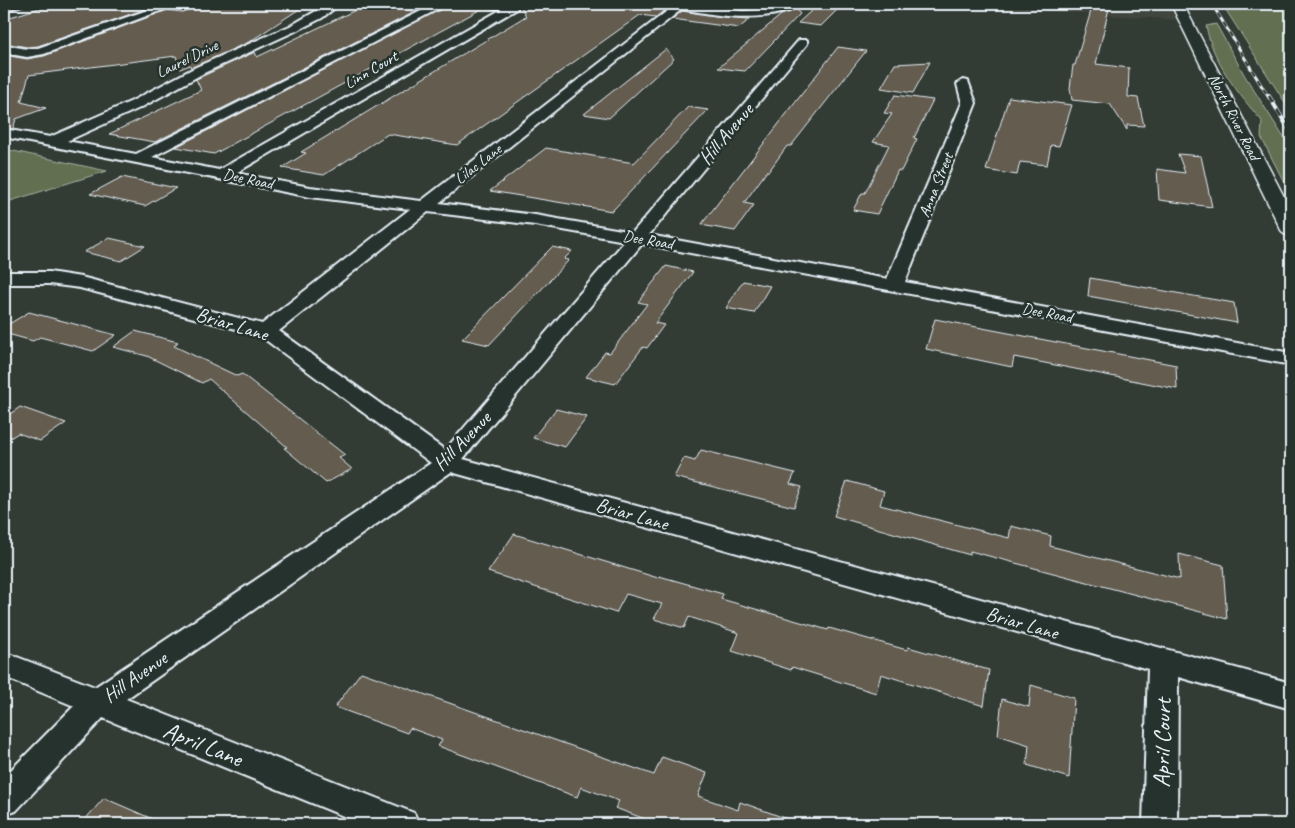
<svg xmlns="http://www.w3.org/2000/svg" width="1295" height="828" viewBox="0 0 1295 828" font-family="Caveat,sans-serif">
  <rect width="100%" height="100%" fill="#323b34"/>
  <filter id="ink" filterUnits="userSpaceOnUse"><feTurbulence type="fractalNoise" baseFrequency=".02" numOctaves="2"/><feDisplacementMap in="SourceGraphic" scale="10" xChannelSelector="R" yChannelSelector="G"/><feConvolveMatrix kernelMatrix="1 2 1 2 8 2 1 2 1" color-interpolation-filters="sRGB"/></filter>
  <g filter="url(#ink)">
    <path fill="#41453c" d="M954 4H1168L1177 20Z"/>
    <path fill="#627051" stroke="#a5b0a4" d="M1222 4H1291V112Z
      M1216 24 1245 76 1291 149V196L1261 137 1262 121C1238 94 1213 62 1206 26Z
      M4 149 107 171 4 203Z"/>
    <path fill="#645b4f" stroke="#e8f1f8" d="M124 4 149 8 38 46 27 47 4 43V19L49 5 81 10 95 5 112 8Z
      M205 4H307L249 42 191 68 190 65 180 69 176 56 29 75 21 102 46 108 16 119 13 129 4 127V55L27 59 44 56 167 10 182 12Z
      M368 4 417 11 155 142 109 134 201 90 196 79 205 75 255 52 257 57Z
      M450 4H480L483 8 214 154 176 147Z
      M519 4H595L604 8 608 5 638 9 639 4H660L667 8 656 17 640 15 457 145 388 134 324 175 282 168 306 153 301 152 526 16Z
      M700 4H767L762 8 743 9Z
      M813 4H843L821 26 798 23 811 11Z
      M1093 4H1110L1096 64 1129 68 1128 97 1138 98 1144 126 1127 125V130L1110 104 1072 100 1070 88 1073 65H1075Z
      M794 7 800 14 745 71 718 68 781 15 791 12Z
      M682 11 723 17 750 19 739 28 672 19Z
      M838 47 866 51 791 146H787L769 171H767L744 203 754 205 735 231 701 225Z
      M666 49 674 59 609 118 584 114Z
      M930 62 913 93 881 88 895 64Z
      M895 95 933 100 914 138 917 139 901 171 898 170 877 214 853 210 862 193H865L889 145 873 142 892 114 884 113Z
      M1009 97 1072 105 1059 146 1051 145 1047 165 1020 162 1017 175 986 170Z
      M688 107 708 110 612 211 490 191 546 148 634 163Z
      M1178 154 1201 156 1212 207 1159 200 1157 169 1185 173Z
      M122 177 176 188 145 206 90 194Z
      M109 238 145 246 121 261 84 252Z
      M552 247 572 251 564 259 569 260 489 345 462 339Z
      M666 266 693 272 655 323 664 325 647 348 643 347 615 384 586 377 605 352 610 353 647 304 638 302Z
      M1090 278 1234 303 1237 323 1088 296Z
      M743 281 770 286 754 313 726 308Z
      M29 312 116 335 93 351 40 337 33 341 4 333V327Z
      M935 319 1176 365 1177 389 1014 357 1012 367 926 349Z
      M135 331 178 342 174 346 237 376 242 374 345 455 339 458 352 469 326 483 284 448 287 447 209 379 202 383 147 356 113 347Z
      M20 407 66 423 40 441 18 433 4 442V418Z
      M556 409 587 417 565 447 533 438Z
      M701 450 795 473 790 484 802 487 794 507 674 477 684 458 695 461Z
      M847 481 884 491 880 505 1009 538 1011 526 1051 536 1050 546 1180 579 1179 554 1223 565 1227 619 970 551V555L834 516Z
      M514 534 658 578 659 576 723 594 721 599 828 630 829 628 907 650 908 647 989 670 984 706 881 674 876 693 792 667 791 670 732 651 739 633 689 617 684 628 654 619 662 604 626 594 616 613 488 572Z
      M361 672 654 775 662 757 707 773 698 796 738 810 740 802 796 822 795 824H659L615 808 619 801 581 787 577 797 438 746 442 740 410 728 407 733 335 707Z
      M1031 685 1074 698 1069 778 1027 765 1029 745 998 735 1002 699 1029 707Z
      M104 798 164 824H81Z"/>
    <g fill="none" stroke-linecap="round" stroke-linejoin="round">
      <g stroke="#e8f1f8" stroke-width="4">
        <path id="minor" d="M8 4H24L4 11V5Z
          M165 4H179L44 54 27 57 4 53V45L27 49 38 48Z
          M328 4H340L322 18 300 29 204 73 142 107 67 141 136 154 435 4H448L152 157 219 170 502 9 483 6 482 4 517 5V9L236 173 310 187 421 201 671 8 662 4H687L743 11 772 9 783 4H793L791 10C754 22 720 16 682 9L439 203 535 215 633 232 799 40H807V44L649 235 887 279 962 103 957 84 963 80 968 81 976 103 905 282 1291 353V365L642 244 463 459 1291 683V709L1178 677 1177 824H1143L1148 669 451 472 126 699 414 813 419 824H363L103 718 16 811 4 815V777L74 706 4 677V652L95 687 431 463 259 335 80 288 49 284H4V272H49L81 277 262 324 410 209 310 197 4 137V129L50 137 132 101 196 67 292 25ZM428 212 535 225 625 241 445 450 279 331Z"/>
      </g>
      <g stroke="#e8f1f8" stroke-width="3">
        <path id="secondary" d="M1171 4H1183L1291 210V236L1284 234 1281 230Z"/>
      </g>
      <use href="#minor" fill="#26332d" fill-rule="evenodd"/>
      <use href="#secondary" fill="#26332d" fill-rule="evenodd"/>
      <g stroke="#e8f1f8" stroke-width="3">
        <path id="rail-far1" d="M1212 4 1269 98"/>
      </g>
      <g stroke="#e8f1f8" stroke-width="4">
        <path id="rail" d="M1269 96 1291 133"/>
      </g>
      <use href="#rail-far1" stroke="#26332d" stroke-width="2" stroke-dasharray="5.5" stroke-linecap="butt"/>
      <use href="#rail" stroke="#26332d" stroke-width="2.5" stroke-dasharray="8" stroke-linecap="butt"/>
    </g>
  </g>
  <g text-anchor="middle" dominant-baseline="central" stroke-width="5" stroke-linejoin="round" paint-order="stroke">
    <g font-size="16" fill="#e8f1f8" stroke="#26332d">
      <text transform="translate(187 59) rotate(-26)">Laurel Drive</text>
      <text transform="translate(371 70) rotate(-30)">Linn Court</text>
      <text transform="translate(1234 117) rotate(63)">North River Road</text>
      <text transform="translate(478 164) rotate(-38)">Lilac Lane</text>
      <text transform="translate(248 179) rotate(12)">Dee Road</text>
      <text transform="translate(936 185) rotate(-68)">Anna Street</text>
      <text transform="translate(648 240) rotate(10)">Dee Road</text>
      <text transform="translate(1047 313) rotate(11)">Dee Road</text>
    </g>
    <g font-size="20" fill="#e8f1f8" stroke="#26332d">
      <text transform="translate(726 134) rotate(-50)">Hill Avenue</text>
      <text transform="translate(232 324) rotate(17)">Briar Lane</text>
      <text transform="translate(462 441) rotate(-46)">Hill Avenue</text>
      <text transform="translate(632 514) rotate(16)">Briar Lane</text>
      <text transform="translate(1022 623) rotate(16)">Briar Lane</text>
      <text transform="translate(135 677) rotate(-35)">Hill Avenue</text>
    </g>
    <g font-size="24" fill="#e8f1f8" stroke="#26332d">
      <text transform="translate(1162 743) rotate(-89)">April Court</text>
      <text transform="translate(203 744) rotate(22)">April Lane</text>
    </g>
  </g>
  <rect width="1295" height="828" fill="none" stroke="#26332d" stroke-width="20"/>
  <rect x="10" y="10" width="1275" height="808" fill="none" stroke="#e8f1f8" stroke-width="2" filter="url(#ink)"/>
</svg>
